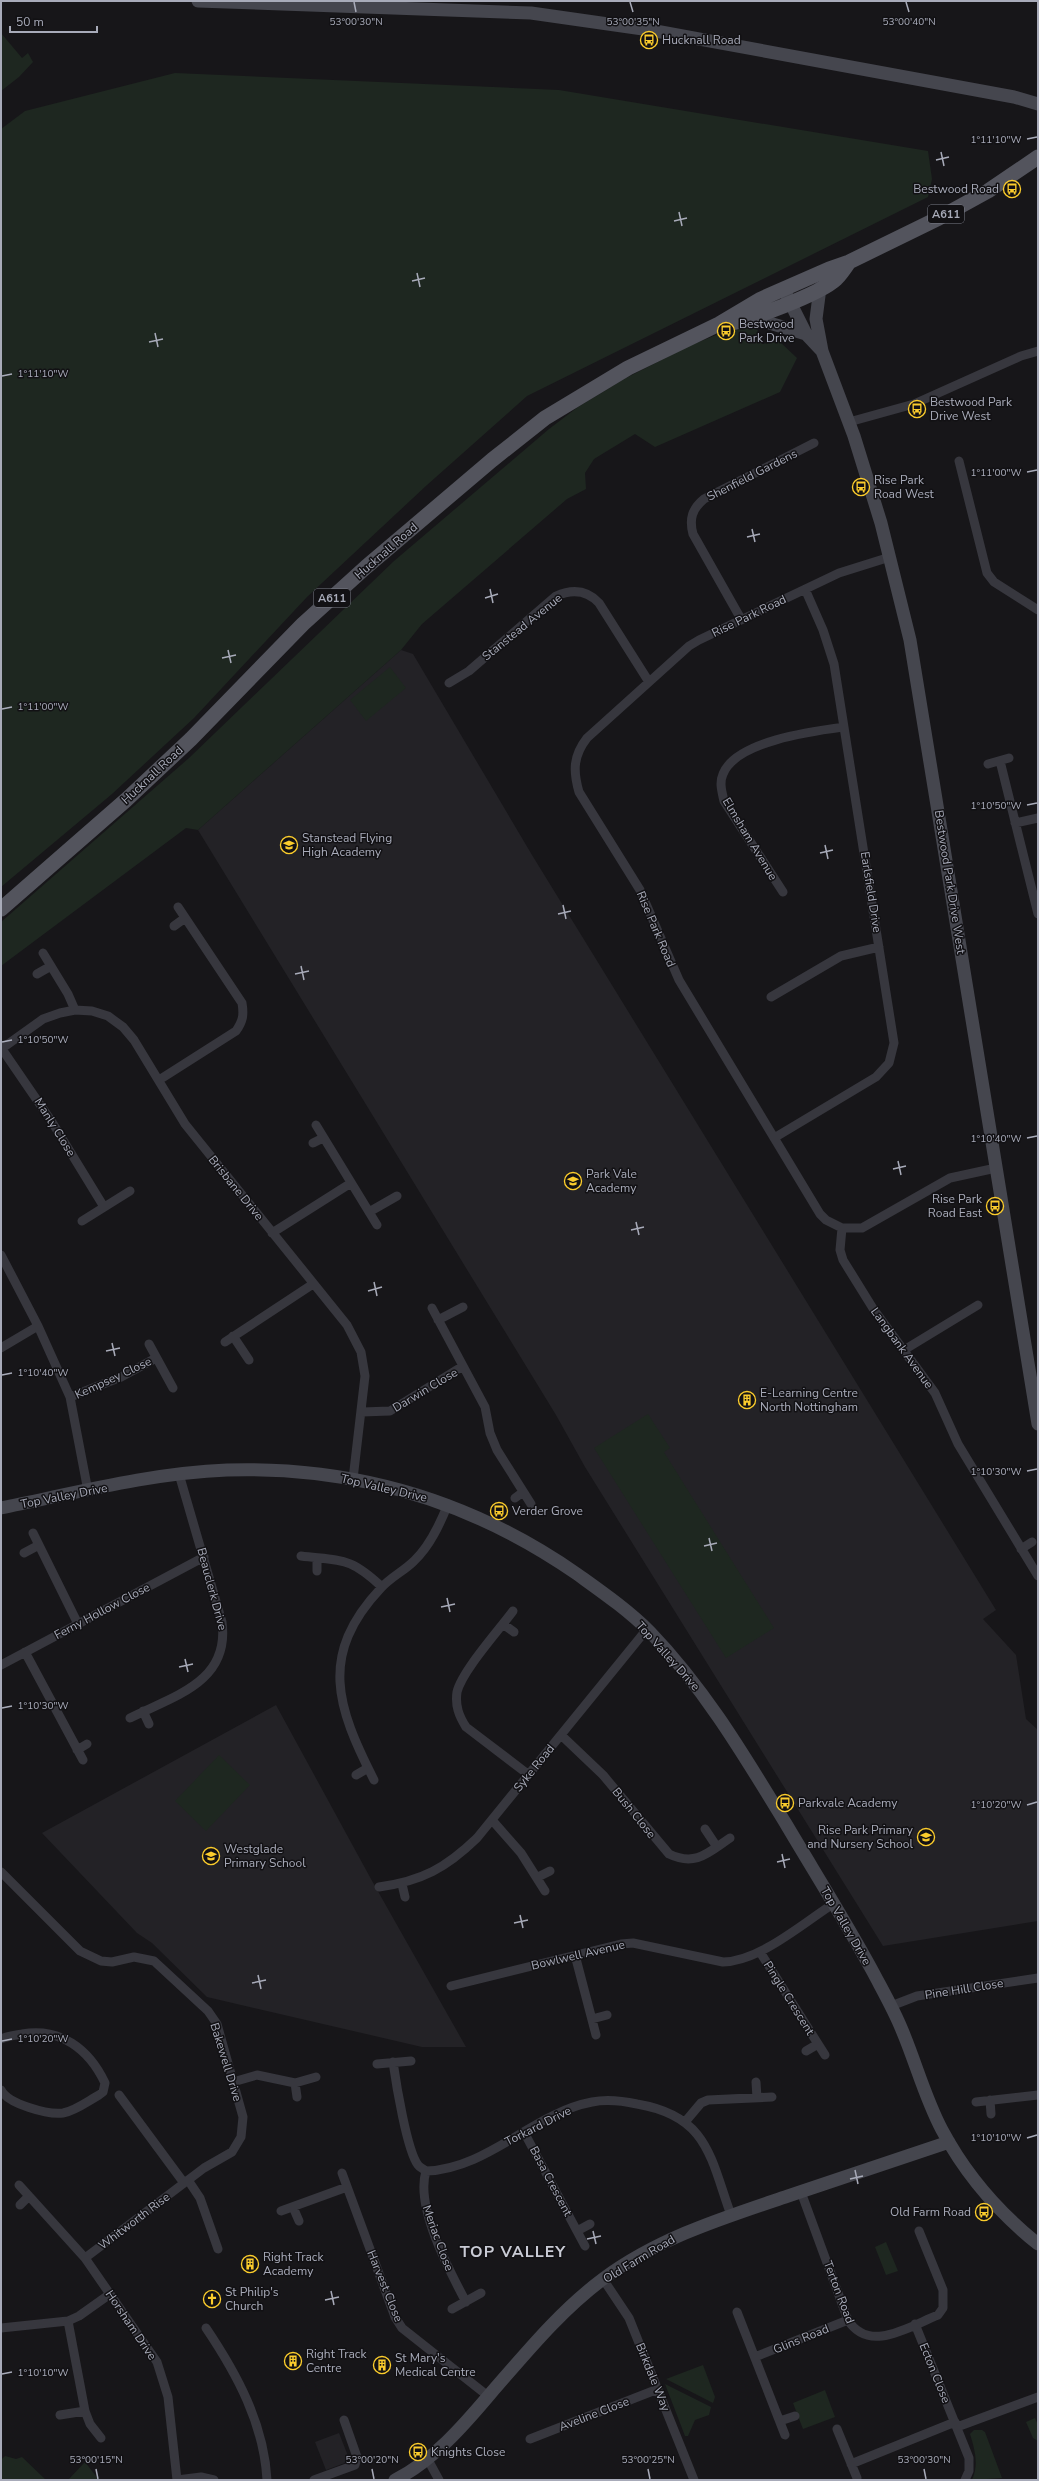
<svg xmlns="http://www.w3.org/2000/svg" width="1039" height="2481" viewBox="0 0 1039 2481" font-family="'Nunito Sans',sans-serif">
  <rect width="100%" height="100%" fill="#171619"/>
  <path fill="#232226" d="M401 650 413 654 532 855 996 1610 983 1619 1016 1655 1026 1719 1038 1730V1921L883 1946 585 1467 556 1415 198 830Z
    M276 1705 371 1879 466 2047H422L207 1997 152 1943 137 1933 42 1833Z
    M339 2433 350 2461 326 2470 315 2442Z"/>
  <path fill="#1e2720" d="M1 33 22 58 28 53 33 62 19 77 1 91Z
    M175 73 559 90 928 151 932 179 928 197 527 396 427 485 307 597 194 718 112 794 1 887V129L25 111Z
    M755 322 762 344 779 341 797 358 780 392 655 447 635 434 594 459 585 473 586 489 567 499 422 624 401 650 198 830 186 828 1 966V922L189 758 394 561 549 429 578 407 626 378 689 346 731 329Z
    M390 667 406 688 366 721 350 700Z
    M648 1414 670 1448 664 1452 774 1628 726 1658 594 1448Z
    M219 1755 250 1785 206 1831 175 1801Z
    M886 2242 898 2271 886 2275 875 2247Z
    M703 2365 715 2397 713 2403 666 2379Z
    M665 2384 711 2407 709 2415 695 2420 688 2436H685Z
    M825 2390 835 2417 803 2429 793 2403Z
    M1035 2418 1038 2425V2441L1033 2438 1026 2422Z
    M974 2430H982L985 2432 1002 2478 972 2480C979 2465 975 2450 970 2434Z
    M5 2456 16 2459 22 2457 46 2480H1V2460Z
    M85 2462 99 2480H68Z"/>
  <g fill="none" stroke-linecap="round" stroke-linejoin="round">
    <path stroke="#37373e" stroke-width="9" d="M849 422 914 404 1021 356 1038 351
      M959 461 987 573 994 582 1038 610
      M890 557 839 573 699 640 689 646 587 738C573 756 573 771 579 792L640 890 679 980 820 1214 826 1220 842 1228H862L950 1178 996 1168
      M741 619 693 534C689 519 692 509 704 499L814 443
      M449 683 469 671 556 596C572 589 587 590 599 603L649 682
      M1000 761 1038 914
      M988 764 1009 758
      M1015 823 1038 818
      M783 892 724 801C722 792 719 783 723 774 736 741 814 731 844 727
      M174 926 185 918
      M43 953 68 994 75 1010
      M37 974 51 966
      M771 997 841 956 879 947
      M1 1049 43 1019 60 1013 75 1010 92 1011 108 1016 123 1027 134 1040 185 1124 347 1325 361 1352 365 1376 353 1479
      M2 1049 52 1122 104 1207
      M159 1080 236 1031C243 1021 244 1015 242 1003L178 907
      M316 1125 377 1225
      M774 1138 876 1077 889 1063 894 1043 834 664 823 630 805 589
      M313 1143 323 1138
      M369 1212 397 1196
      M82 1221 130 1191
      M842 1228 840 1250 843 1260 874 1310 935 1393 958 1444 1038 1576
      M272 1233 351 1183
      M1 1255 38 1326 70 1397 88 1491
      M432 1308 485 1407 490 1433 497 1450 531 1504
      M438 1320 463 1307
      M233 1336 249 1360
      M225 1342 313 1284
      M149 1344 173 1388
      M1 1348 38 1326
      M904 1350 978 1305
      M70 1397 121 1377 156 1358
      M362 1412 390 1411 463 1366
      M515 1498 523 1492
      M33 1533 78 1624
      M1021 1549 1032 1542
      M24 1553 39 1545
      M301 1556C343 1561 350 1557 382 1587
      M317 1571V1558
      M513 1611C499 1630 462 1671 457 1692 455 1706 459 1716 466 1727L529 1775
      M503 1624 514 1632
      M25 1652 83 1760
      M1 1665 204 1557
      M143 1711 149 1724
      M130 1718C174 1696 230 1682 222 1622L179 1474
      M561 1735 603 1775 669 1854C696 1867 709 1852 730 1838
      M77 1750 87 1744
      M356 1775 368 1768
      M374 1780C337 1707 318 1655 381 1588 391 1577 404 1571 414 1561 430 1546 440 1524 448 1504
      M492 1820 521 1853 545 1891
      M705 1829 717 1847
      M1 1872 80 1951 101 1961 112 1962 134 1957 154 1961 208 2011 217 2024 243 2117 241 2137 232 2152 204 2168 85 2258
      M538 1877 550 1871
      M402 1884 405 1897
      M379 1887C422 1881 446 1868 477 1838L647 1629
      M760 1952 825 2055
      M575 1955 596 2035
      M451 1986 621 1944 633 1943 723 1962C760 1961 802 1924 833 1904
      M891 2006 917 1996 1038 1978
      M592 2019 607 2015
      M1 2039C7 2036 15 2035 22 2034 60 2027 89 2049 105 2083L103 2092 99 2095C88 2101 75 2111 63 2113 48 2115 8 2104 1 2090
      M806 2051 818 2044
      M393 2062C396 2083 407 2151 418 2165 420 2168 424 2169 426 2171 488 2169 533 2113 592 2102 607 2099 623 2101 637 2104 708 2116 710 2157 731 2215
      M377 2064 411 2061
      M233 2082 257 2075 295 2083 316 2077
      M756 2082 757 2098
      M295 2083 297 2097
      M119 2095 184 2183
      M990 2100 991 2114
      M976 2102 1038 2095
      M685 2122 701 2103 708 2100 772 2097
      M524 2132 585 2246
      M426 2171C415 2207 449 2270 466 2302
      M342 2173 395 2317 402 2328 488 2396
      M188 2180 200 2198 218 2249
      M19 2185 85 2258 157 2362 168 2397 177 2480
      M801 2192 848 2320C869 2354 910 2326 938 2315L943 2308V2290L919 2231
      M20 2205 29 2196
      M293 2207 299 2221
      M281 2211 347 2187
      M577 2231 590 2224
      M603 2279 629 2318 694 2480
      M452 2309 481 2293
      M737 2312 785 2435
      M68 2321 85 2411 90 2424 101 2438
      M915 2324 969 2458V2471L965 2480
      M1 2328 68 2321 79 2316 110 2294
      M206 2328C237 2374 264 2424 267 2480
      M755 2357 848 2320
      M60 2415 85 2411
      M780 2421 795 2416
      M957 2427 1038 2397
      M837 2429 857 2478
      M530 2439 658 2389
      M427 2458 439 2480
      M851 2464 955 2422
      M177 2480 201 2477 214 2480
      M314 2480 355 2465 357 2457 344 2420"/>
    <path stroke="#45464e" stroke-width="13" d="M198 1 531 13 650 30 1014 97 1038 104
      M820 288 816 319 822 351 854 436 881 523 910 640 1038 1424
      M786 294 806 334 822 351
      M753 318 806 334
      M1 1508C75 1493 151 1473 227 1470 355 1466 472 1501 577 1574 602 1592 628 1610 650 1632 705 1689 745 1757 786 1824 815 1873 846 1922 873 1972 883 1991 894 2010 902 2030 916 2063 925 2098 942 2130 966 2175 998 2212 1038 2244
      M395 2480C433 2461 464 2425 491 2393 526 2353 560 2311 603 2279 658 2238 723 2218 788 2196 842 2178 895 2160 949 2142"/>
    <path stroke="#53545d" stroke-width="15" d="M726 324C748 321 820 294 836 279 841 274 845 268 849 262
      M1 909 126 800 191 739 303 624 366 567 492 460 545 418 628 368 719 324 761 299 829 269 849 262 939 218 988 191 1038 157"/>
  </g>
  <path fill="none" stroke="#a8abb9" stroke-width="1.5" d="M354 2 356 12M630 2 633 12M906 2 909 12M1027 139 1037 137M941 152 944 166M936 160 949 157M679 212 682 226M674 221 687 218M417 273 420 287M412 281 425 278M155 333 158 347M149 342 163 339M2 376 12 374M1027 472 1037 470M752 529 755 542M747 537 760 534M490 589 493 603M485 598 498 594M228 650 231 663M222 658 236 655M2 709 12 707M1027 805 1037 803M825 845 828 859M820 853 833 850M563 905 566 919M558 914 571 911M301 966 304 980M295 974 309 971M2 1042 12 1040M1027 1138 1037 1136M898 1161 901 1175M893 1169 906 1166M636 1222 639 1235M631 1230 644 1227M374 1282 377 1296M368 1291 382 1287M112 1343 115 1356M106 1351 120 1348M2 1375 12 1373M1027 1471 1037 1469M709 1538 712 1551M704 1546 717 1543M447 1598 450 1612M441 1607 455 1604M185 1659 188 1672M179 1667 193 1664M2 1708 12 1706M1027 1805 1037 1802M782 1854 785 1868M777 1862 790 1859M520 1915 523 1928M514 1923 528 1920M258 1975 261 1989M252 1983 266 1980M2 2041 12 2039M1027 2138 1037 2135M855 2170 858 2184M850 2179 863 2176M593 2231 596 2244M587 2239 601 2236M331 2291 334 2305M325 2300 339 2297M2 2374 12 2372M96 2469 98 2479M372 2469 374 2479M648 2469 650 2479M924 2469 926 2479"/>
  <defs>
    <g id="bus-ring" transform="scale(0.9)"><circle r="9.5" fill="#121114" stroke="#fbcc2c" stroke-width="1.5"/><path d="M-5-6H5V4H4V6H2V4H-2V6H-4V4H-5ZM-3.5-4V0h7V-4ZM-3.5 1.2v1.5H-2V1.2ZM2 1.2v1.5H3.5V1.2Z" fill="#fbcc2c"/></g>
    <g id="school-ring" transform="scale(0.9)"><circle r="9.5" fill="#121114" stroke="#fbcc2c" stroke-width="1.5"/><path d="M0-5L7-2L0 1L-7-2ZM-4 1L0 2.5L4 1V4Q0 6-4 4Z" fill="#fbcc2c"/></g>
    <g id="building-ring" transform="scale(0.9)"><circle r="9.5" fill="#121114" stroke="#fbcc2c" stroke-width="1.5"/><path d="M-4-6H4V6H1V3H-1V6H-4ZM-2.5-4.3h1.7v1.8h-1.7ZM.8-4.3h1.7v1.8H.8ZM-2.5-1h1.7V.8h-1.7ZM.8-1h1.7V.8H.8Z" fill="#fbcc2c"/></g>
    <g id="church-ring" transform="scale(0.9)"><circle r="9.5" fill="#121114" stroke="#fbcc2c" stroke-width="1.5"/><path d="M-1.2-6h2.4v3.5h3.3v2.4h-3.3V6h-2.4V-.1h-3.3v-2.4h3.3Z" fill="#fbcc2c"/></g>
  </defs>
  <g fill-rule="evenodd">
    <use href="#bus-ring" x="649" y="40"/>
    <use href="#bus-ring" x="1012" y="189"/>
    <use href="#bus-ring" x="726" y="331"/>
    <use href="#bus-ring" x="917" y="409"/>
    <use href="#bus-ring" x="861" y="487"/>
    <use href="#school-ring" x="289" y="845"/>
    <use href="#school-ring" x="573" y="1181"/>
    <use href="#bus-ring" x="995" y="1206"/>
    <use href="#building-ring" x="747" y="1400"/>
    <use href="#bus-ring" x="499" y="1511"/>
    <use href="#bus-ring" x="785" y="1803"/>
    <use href="#school-ring" x="926" y="1837"/>
    <use href="#school-ring" x="211" y="1856"/>
    <use href="#bus-ring" x="984" y="2212"/>
    <use href="#building-ring" x="250" y="2264"/>
    <use href="#church-ring" x="212" y="2299"/>
    <use href="#building-ring" x="293" y="2361"/>
    <use href="#building-ring" x="382" y="2365"/>
    <use href="#bus-ring" x="418" y="2452"/>
  </g>
  <g text-anchor="middle" dominant-baseline="central" stroke-width="3" stroke-linejoin="round" paint-order="stroke">
    <g fill="#121114" stroke="#7b7d88" stroke-width="1">
      <rect x="928" y="205" width="36" height="18" rx="3"/>
      <rect x="314" y="589" width="36" height="18" rx="3"/>
    </g>
    <g font-size="11" font-weight="bold" fill="#a8abb9">
      <text x="946" y="214">A611</text>
      <text x="332" y="598">A611</text>
    </g>
    <g font-size="12" fill="#a8abb9" stroke="#121114" text-anchor="start">
      <text x="662" y="40">Hucknall Road</text>
      <text x="999" y="189" text-anchor="end">Bestwood Road</text>
      <text x="739" y="324">Bestwood<tspan x="739" dy="14">Park Drive</tspan></text>
      <text x="930" y="402">Bestwood Park<tspan x="930" dy="14">Drive West</tspan></text>
      <text x="874" y="480">Rise Park<tspan x="874" dy="14">Road West</tspan></text>
      <text x="302" y="838">Stanstead Flying<tspan x="302" dy="14">High Academy</tspan></text>
      <text x="586" y="1174">Park Vale<tspan x="586" dy="14">Academy</tspan></text>
      <text x="982" y="1199" text-anchor="end">Rise Park<tspan x="982" dy="14">Road East</tspan></text>
      <text x="760" y="1393">E-Learning Centre<tspan x="760" dy="14">North Nottingham</tspan></text>
      <text x="512" y="1511">Verder Grove</text>
      <text x="798" y="1803">Parkvale Academy</text>
      <text x="913" y="1830" text-anchor="end">Rise Park Primary<tspan x="913" dy="14">and Nursery School</tspan></text>
      <text x="224" y="1849">Westglade<tspan x="224" dy="14">Primary School</tspan></text>
      <text x="971" y="2212" text-anchor="end">Old Farm Road</text>
      <text x="263" y="2257">Right Track<tspan x="263" dy="14">Academy</tspan></text>
      <text x="225" y="2292">St Philip's<tspan x="225" dy="14">Church</tspan></text>
      <text x="306" y="2354">Right Track<tspan x="306" dy="14">Centre</tspan></text>
      <text x="395" y="2358">St Mary's<tspan x="395" dy="14">Medical Centre</tspan></text>
      <text x="431" y="2452">Knights Close</text>
    </g>
    <g font-size="12" fill="#a8abb9" stroke="#121114">
      <text transform="translate(752 475) rotate(-27)">Shenfield Gardens</text>
      <text transform="translate(386 551) rotate(-41)">Hucknall Road</text>
      <text transform="translate(749 616) rotate(-26)">Rise Park Road</text>
      <text transform="translate(522 627) rotate(-39)">Stanstead Avenue</text>
      <text transform="translate(152 775) rotate(-43)">Hucknall Road</text>
      <text transform="translate(750 839) rotate(59)">Elmsham Avenue</text>
      <text transform="translate(950 882) rotate(81)">Bestwood Park Drive West</text>
      <text transform="translate(871 892) rotate(81)">Earlsfield Drive</text>
      <text transform="translate(656 929) rotate(67)">Rise Park Road</text>
      <text transform="translate(55 1127) rotate(58)">Manly Close</text>
      <text transform="translate(236 1188) rotate(51)">Brisbane Drive</text>
      <text transform="translate(902 1348) rotate(54)">Langbank Avenue</text>
      <text transform="translate(113 1378) rotate(-25)">Kempsey Close</text>
      <text transform="translate(425 1390) rotate(-31)">Darwin Close</text>
      <text transform="translate(384 1488) rotate(13)">Top Valley Drive</text>
      <text transform="translate(64 1496) rotate(-11)">Top Valley Drive</text>
      <text transform="translate(212 1589) rotate(75)">Beauclerk Drive</text>
      <text transform="translate(102 1611) rotate(-28)">Ferny Hollow Close</text>
      <text transform="translate(668 1656) rotate(48)">Top Valley Drive</text>
      <text transform="translate(534 1768) rotate(-51)">Syke Road</text>
      <text transform="translate(634 1813) rotate(51)">Bush Close</text>
      <text transform="translate(846 1926) rotate(60)">Top Valley Drive</text>
      <text transform="translate(578 1955) rotate(-13)">Bowlwell Avenue</text>
      <text transform="translate(964 1989) rotate(-9)">Pine Hill Close</text>
      <text transform="translate(789 1998) rotate(58)">Pingle Crescent</text>
      <text transform="translate(226 2062) rotate(73)">Bakewell Drive</text>
      <text transform="translate(538 2126) rotate(-27)">Torkard Drive</text>
      <text transform="translate(551 2181) rotate(62)">Basa Crescent</text>
      <text transform="translate(134 2221) rotate(-37)">Whitworth Rise</text>
      <text transform="translate(438 2238) rotate(70)">Meriac Close</text>
      <text transform="translate(639 2259) rotate(-31)">Old Farm Road</text>
      <text transform="translate(385 2286) rotate(68)">Harvest Close</text>
      <text transform="translate(839 2292) rotate(69)">Terton Road</text>
      <text transform="translate(131 2325) rotate(56)">Horsham Drive</text>
      <text transform="translate(801 2339) rotate(-22)">Glins Road</text>
      <text transform="translate(935 2373) rotate(68)">Ecton Close</text>
      <text transform="translate(653 2377) rotate(68)">Birkdale Way</text>
      <text transform="translate(594 2414) rotate(-21)">Aveline Close</text>
    </g>
    <g font-size="16" font-weight="bold" letter-spacing="1" fill="#c9cbd5" stroke="#121114">
      <text x="513" y="2252">TOP VALLEY</text>
    </g>
  </g>
  <g font-size="10" text-anchor="middle" fill="#a8abb9" stroke="#121114" stroke-width="3" stroke-linejoin="round" paint-order="stroke">
    <text x="356" y="25">53°00'30"N</text>
    <text x="633" y="25">53°00'35"N</text>
    <text x="909" y="25">53°00'40"N</text>
    <text x="996" y="143">1°11'10"W</text>
    <text x="43" y="377">1°11'10"W</text>
    <text x="996" y="476">1°11'00"W</text>
    <text x="43" y="710">1°11'00"W</text>
    <text x="996" y="809">1°10'50"W</text>
    <text x="43" y="1043">1°10'50"W</text>
    <text x="996" y="1142">1°10'40"W</text>
    <text x="43" y="1376">1°10'40"W</text>
    <text x="996" y="1475">1°10'30"W</text>
    <text x="43" y="1709">1°10'30"W</text>
    <text x="996" y="1808">1°10'20"W</text>
    <text x="43" y="2042">1°10'20"W</text>
    <text x="996" y="2141">1°10'10"W</text>
    <text x="43" y="2376">1°10'10"W</text>
    <text x="96" y="2463">53°00'15"N</text>
    <text x="372" y="2463">53°00'20"N</text>
    <text x="648" y="2463">53°00'25"N</text>
    <text x="924" y="2463">53°00'30"N</text>
  </g>
  <rect width="1039" height="2481" fill="none" stroke="#a8abb9" stroke-width="4"/>
  <path d="M10 26v6h87v-6" fill="none" stroke="#a8abb9" stroke-width="2"/>
  <text x="16" y="26" font-size="12" fill="#a8abb9" stroke="#121114" stroke-width="3" paint-order="stroke">50 m</text>
</svg>
